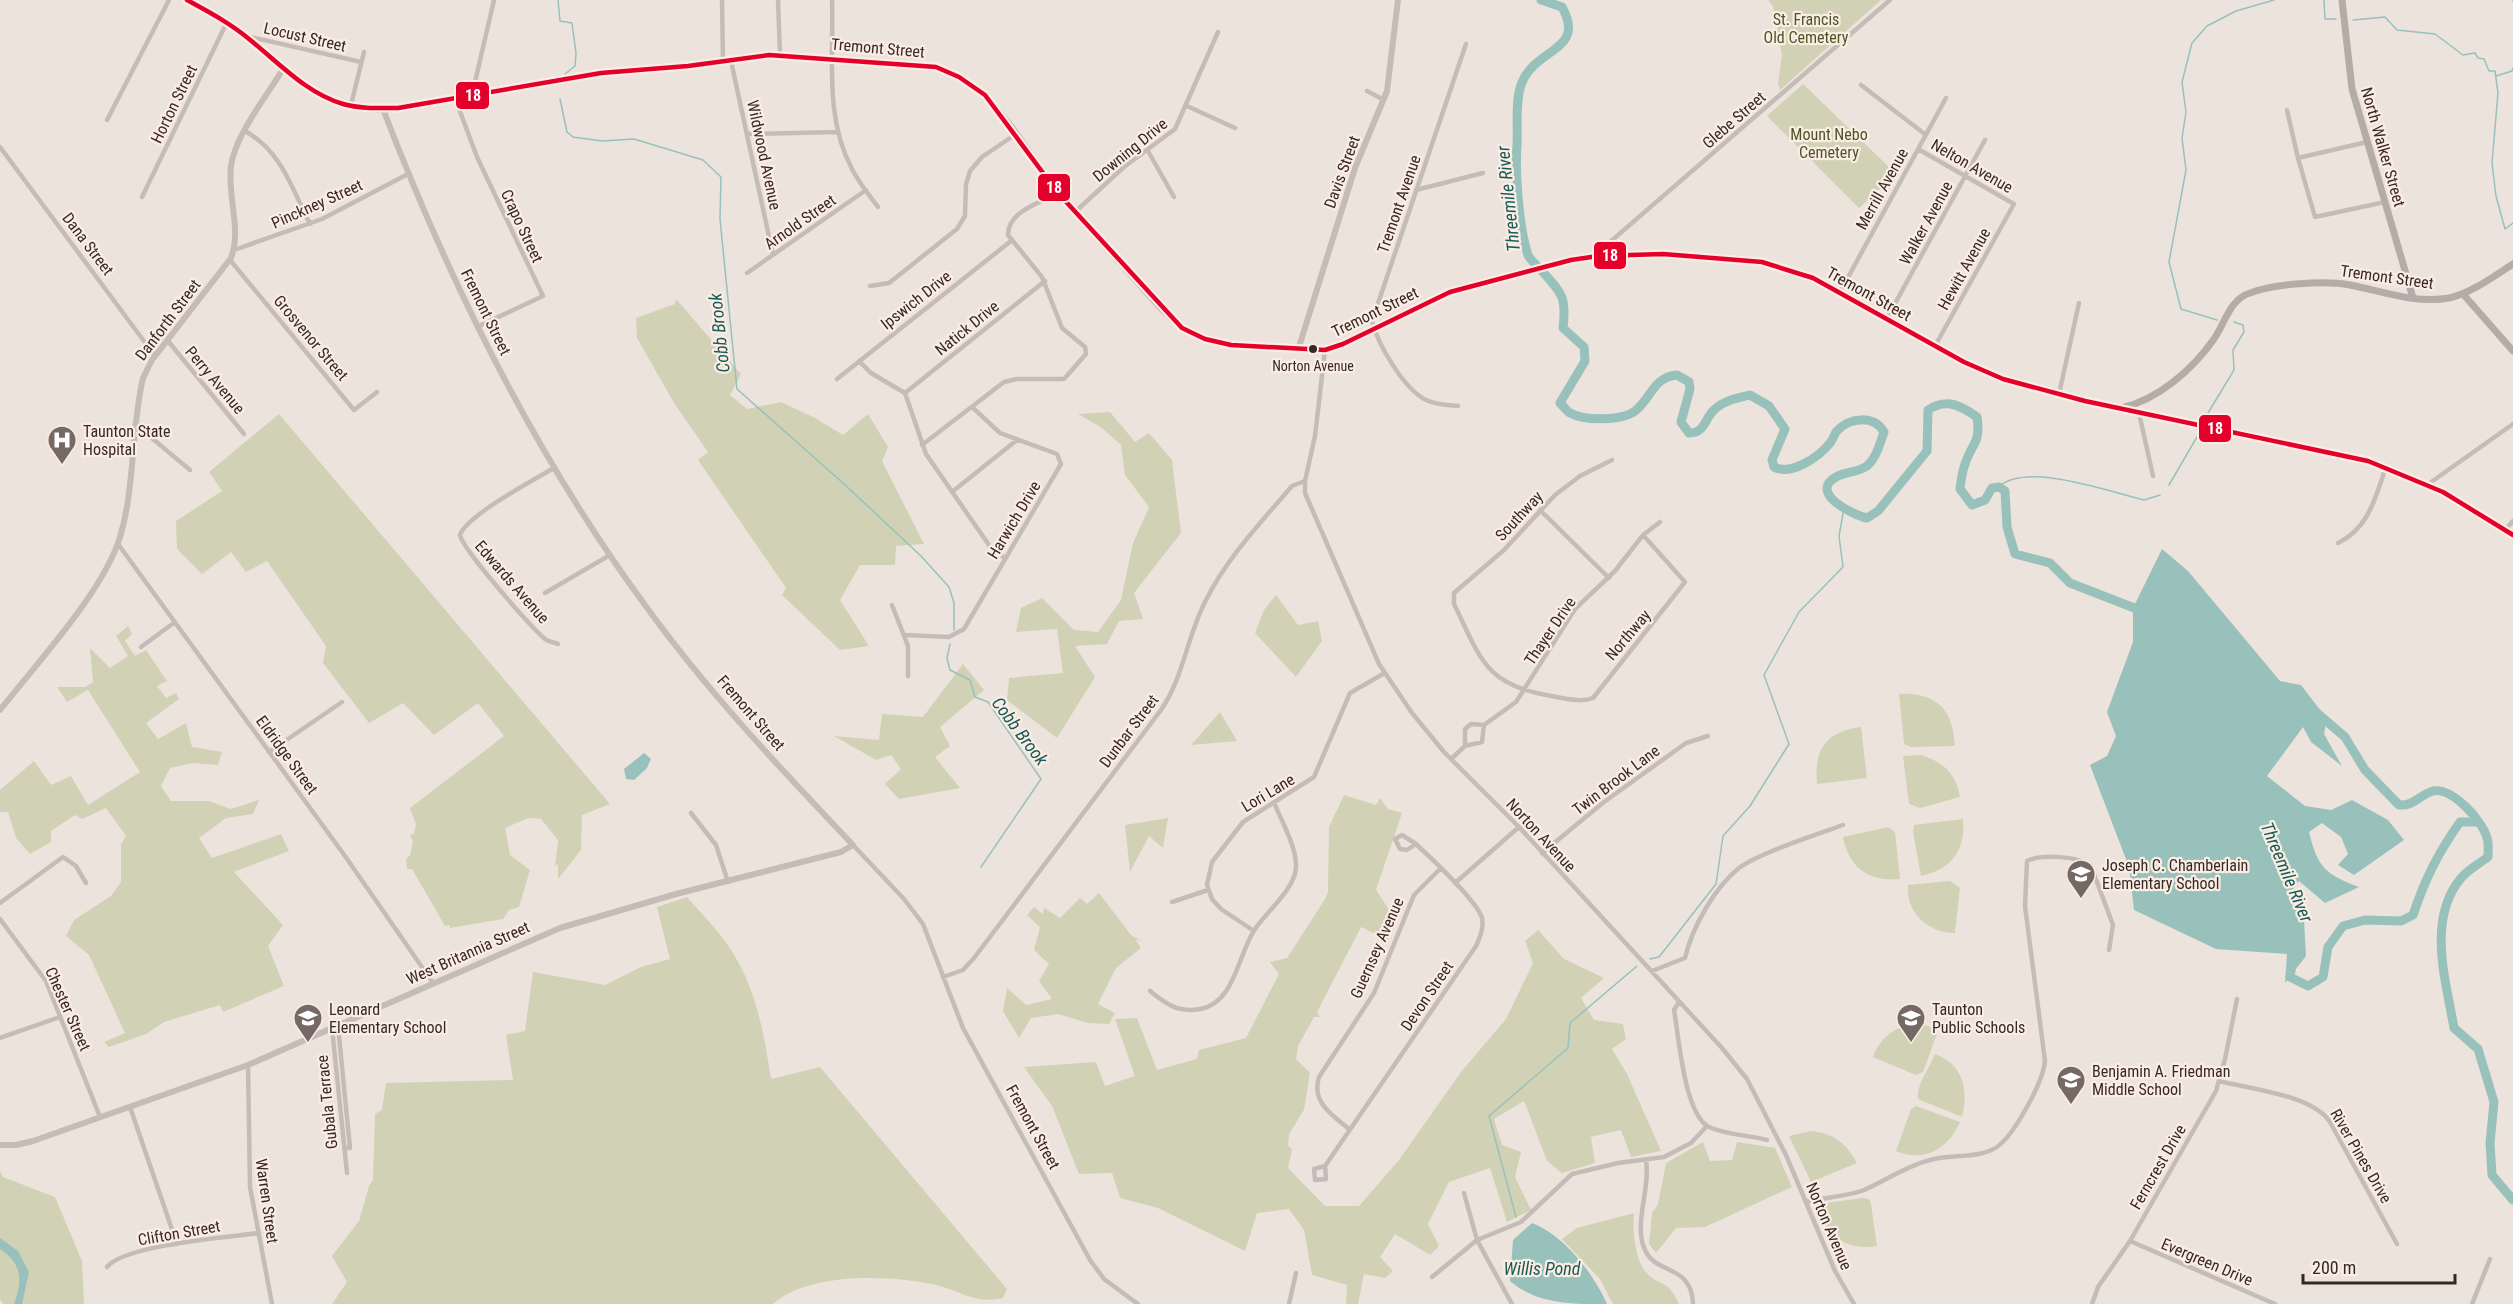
<svg xmlns="http://www.w3.org/2000/svg" width="2513" height="1304" viewBox="0 0 2513 1304" font-family="'Roboto Condensed',sans-serif">
  <rect width="100%" height="100%" fill="#ede3dd"/>
  <path fill="#d1d1b6" d="M1768 0H1881L1780 90 1778 83 1782 55 1773 6Z
    M1803 84 1892 170 1893 177 1859 208 1767 116Z
    M676 299 741 374 730 395 747 409 781 402 815 418 843 435 868 414 888 447 882 461 924 544 896 546 895 565H860L840 600 869 646 840 650 782 595 786 588 698 460 708 452 674 403 637 338 636 318 675 304Z
    M1110 412 1135 442 1149 433 1172 460 1181 533 1134 593 1143 619 1119 621 1107 644 1075 646 1095 677 1057 738 1007 700 1009 678 1063 673 1057 629 1016 632 1021 608 1042 598 1074 630 1098 632 1121 600 1133 543 1149 507 1125 475 1121 445 1102 428 1078 414Z
    M279 414 610 804 582 815 581 850 558 879V864L555 867 558 840 541 819 528 818 505 828 510 855 530 870 519 907 509 910 503 919 450 928 449 925 445 926 412 869H407L406 859 410 855 413 841 410 836 414 833 416 824 410 808 504 736 478 703 434 735 403 703 369 723 323 663 326 646 267 561 246 572 231 552 202 574 177 549 176 521 222 491 209 472Z
    M1276 595 1298 625 1318 621 1322 641 1296 677 1255 633 1264 610Z
    M128 626 132 634 125 641 135 656 146 650 167 681 157 686 166 698 176 693 179 699 146 723 158 739 186 723 192 747 222 752 218 765 193 763 170 768 161 786 171 801H209L231 809 259 800 253 814 226 818 199 838 212 858 281 834 289 851 234 872 283 925 268 946 284 986 223 1012 220 1005 164 1022 146 1034 109 1047 104 1042 125 1033 89 955 66 936 74 920 111 896 121 882V844L126 836 106 808 82 819 75 815 51 831V842L30 854 16 838 8 812H0V790L34 761 51 785 71 776 88 805 140 772 88 690 67 702 57 687H85L93 682 90 648 110 668 128 656 116 636Z
    M963 664 984 690 940 727 950 746 935 757 960 788 899 799 885 784 901 769 891 755 876 760 834 736 879 740 882 714 923 717Z
    M1899 694C1937 692 1953 710 1955 746L1911 747 1904 744Z
    M1220 712 1237 741 1191 745Z
    M1861 727 1867 778 1817 784C1814 750 1825 732 1861 727Z
    M1921 755C1943 762 1956 773 1960 797L1920 808 1909 804 1903 756Z
    M1344 795 1376 805 1380 798 1388 809 1402 813 1376 890 1396 920 1388 940 1361 927 1317 1012 1320 1017H1314L1298 1046 1296 1059 1310 1073 1304 1110 1289 1134 1288 1146 1292 1149 1288 1168 1325 1206H1359L1399 1160 1461 1072 1506 1019 1533 963 1525 941 1538 930 1564 959 1604 978 1581 998 1594 1020 1623 1024 1626 1039 1612 1049 1627 1074 1661 1151 1631 1157 1621 1130 1591 1137 1595 1163 1562 1173 1547 1161 1524 1101 1494 1119 1502 1145 1521 1152 1515 1177 1531 1210 1507 1222 1490 1168 1449 1182 1428 1224 1439 1246 1430 1255 1395 1234 1380 1257 1393 1271 1385 1278 1364 1274 1358 1304H1346L1347 1285 1312 1275 1304 1230 1289 1209 1257 1213 1245 1251 1158 1208 1120 1198 1112 1173 1079 1174 1052 1106 1024 1067 1096 1062 1105 1086 1135 1076 1115 1019 1137 1018 1157 1070 1197 1059 1199 1050 1246 1038 1279 974 1270 962 1287 958 1325 899 1328 892 1329 827Z
    M1168 818 1163 848 1149 836 1130 872 1125 825Z
    M1963 819C1966 850 1951 870 1921 876L1913 832 1914 825Z
    M1888 827 1895 832 1900 879C1869 882 1849 868 1843 837Z
    M1950 881 1960 888 1955 933C1927 932 1906 913 1908 885Z
    M1099 893 1131 935 1143 942 1135 939 1141 948 1116 968 1098 1004 1115 1013 1109 1024 1088 1023 1058 1014 1031 1018 1019 1038 1003 1011 1007 988 1026 1005 1052 999 1039 981 1049 964 1034 950 1040 927 1027 915 1034 907 1043 914 1044 908 1060 918 1080 898 1087 904Z
    M687 897C701 913 717 929 729 947 756 986 764 1034 771 1079L820 1067 1007 1289 1003 1298C975 1304 965 1293 940 1286 895 1275 810 1271 773 1304H332L347 1282 332 1256 359 1221 369 1186 373 1180 375 1114 382 1110 386 1083 513 1080 506 1035 525 1031 533 972 605 985 641 967 670 959 657 907Z
    M1913 1024 1929 1026 1937 1034 1923 1072 1916 1075 1873 1057C1880 1038 1893 1028 1913 1024Z
    M1935 1054C1963 1064 1969 1090 1962 1117L1918 1099C1916 1084 1930 1068 1935 1054Z
    M1916 1106 1960 1122C1948 1149 1924 1163 1896 1151L1911 1109Z
    M1811 1131C1833 1133 1846 1143 1857 1163L1811 1182 1789 1136Z
    M1703 1142 1710 1161 1732 1160 1737 1142 1775 1148 1792 1187 1705 1227 1676 1228 1656 1253 1649 1244 1652 1213 1658 1204 1666 1163Z
    M0 1171 3 1177 55 1197 82 1261 84 1304H3L0 1299Z
    M1862 1198 1869 1199 1871 1204 1877 1246C1846 1251 1828 1236 1817 1208L1819 1204Z
    M1634 1213C1632 1229 1635 1260 1646 1272 1660 1288 1667 1277 1679 1304H1613L1600 1279 1562 1239 1577 1228Z"/>
  <path fill="#98c1bb" d="M2162 549 2188 571 2280 681 2301 685 2327 719 2324 734 2342 766 2311 742 2303 727 2267 776 2305 806 2331 810 2352 800 2388 820 2404 840 2354 875 2338 865 2348 854 2341 837 2322 823 2309 832C2318 868 2325 874 2359 887L2325 903 2299 881 2289 895 2304 920 2306 956 2285 983 2287 954 2216 949 2134 910 2129 867 2090 765 2107 756 2116 736 2107 712 2133 642V608Z
    M644 753 651 759 647 768 634 780 626 779 624 769Z
    M1532 1223C1565 1236 1593 1273 1607 1304 1571 1304 1537 1304 1510 1281L1513 1240Z
    M0 1238 18 1251 29 1272 22 1304H14C23 1281 22 1263 0 1249Z"/>
  <g fill="none" stroke-linecap="round" stroke-linejoin="round">
    <path stroke="#98c1bb" stroke-width="1.5" d="M558 0 560 21 572 23 576 53 575 66 565 74
      M2324 0 2325 19H2336
      M2513 0V1
      M2353 20 2385 17 2397 30 2435 34 2463 55 2475 53 2478 58 2484 59 2489 71H2495L2498 93 2492 163 2496 196 2505 229 2513 223
      M2496 76 2512 71 2513 68
      M560 99 567 132 573 137 602 141 634 139 703 160 721 177 720 219 737 389 843 483 921 556 949 587 954 603V630
      M2217 320 2181 309 2169 262 2186 170 2182 138 2186 112 2182 82 2192 43 2207 26 2236 11 2274 0
      M2205 418 2234 370 2233 350 2244 332 2243 325 2234 322
      M2169 485 2201 430
      M1999 487C2025 461 2110 492 2144 500L2160 495
      M950 644 947 658 950 670 970 680 975 697 988 702 1041 779 981 867
      M1650 959 1659 957 1716 884 1723 836 1750 806 1789 744 1764 675 1799 612 1843 567 1839 536 1844 508
      M1516 1217 1489 1116 1568 1048 1570 1023 1637 966"/>
    <path stroke="#98c1bb" stroke-width="9" d="M1541 0 1562 7C1587 52 1534 47 1521 85 1515 102 1518 127 1517 145 1515 172 1519 229 1528 255 1530 260 1536 264 1540 269 1561 292 1567 296 1563 328L1584 347 1585 361 1560 403C1563 406 1567 411 1570 413 1585 421 1622 421 1635 411 1651 399 1653 377 1677 375L1689 382 1690 389 1681 422 1689 433C1706 433 1704 418 1715 409 1725 400 1738 398 1750 395L1769 406 1785 429 1772 460 1774 467C1791 476 1819 457 1830 443 1833 440 1834 434 1837 431 1850 417 1874 415 1884 432 1880 444 1876 458 1867 466 1859 472 1845 472 1836 477 1808 493 1853 515 1867 518L1878 511 1927 451 1928 410C1947 398 1960 405 1977 417 1981 444 1972 442 1965 464 1962 472 1961 481 1960 489L1972 505 1985 500 1992 488 1999 487 2005 491 2007 527 2015 554 2050 563 2070 583 2142 611
      M2317 713 2345 737 2365 770 2399 805C2415 806 2419 795 2433 791 2452 787 2483 821 2487 838 2489 843 2488 851 2488 857 2480 863 2469 869 2462 877 2426 918 2446 981 2454 1028L2478 1049 2494 1102 2490 1143 2492 1175 2513 1200
      M2292 965 2290 977 2308 986 2323 977 2328 947 2343 926 2365 920 2401 921 2413 915C2425 879 2438 853 2460 822H2477"/>
    <path stroke="#c5bcb7" stroke-width="4.5" d="M722 0 723 62
      M778 0 780 54
      M832 0C834 57 824 117 852 169 859 183 869 195 878 207
      M246 36 361 62
      M731 61 773 255
      M1861 85 1926 135
      M1367 91 1384 100
      M472 95 494 0
      M455 98 477 157 543 296 477 327
      M351 105 364 52
      M1187 106 1235 128
      M2287 110 2298 158
      M107 120 169 0
      M245 131C282 152 291 187 310 224
      M747 134 838 132
      M2367 142 2298 158 2315 217 2385 202
      M0 147 155 356
      M1918 149 2014 204 1935 346
      M1148 151 1174 197
      M1416 190 1483 173
      M142 197 227 22
      M1075 212 1124 167 1175 129 1218 32
      M234 250 322 219 408 174
      M1595 255 1890 0
      M230 260 354 410 377 392
      M747 273 866 190
      M870 286 889 283 957 229 965 216 966 184 970 171 982 157 1016 134
      M1840 292 1946 98
      M1887 318 1985 140
      M168 341 244 434
      M1325 350 1315 436 1305 481V493L1379 664 1412 713 1444 752 1519 827 1722 1048 1747 1079 1786 1155 1835 1271 1854 1304
      M859 361 871 373 905 393 926 454 991 548 1005 558
      M837 379 1011 241
      M905 393 1045 281
      M2059 394 2079 303
      M1458 406C1448 405 1436 405 1426 400 1404 389 1378 345 1372 321L1466 44
      M2139 413 2153 476
      M135 424 190 470
      M922 445 1004 382 1017 379H1064L1086 354 1085 347 1062 328 1042 277 1008 235C1008 211 1040 203 1058 193
      M1612 460 1580 476 1555 495 1504 550 1454 593V604C1481 659 1485 685 1551 696 1565 698 1580 703 1593 698L1685 582 1643 535
      M554 468C535 479 466 516 460 535 463 550 530 626 545 639 549 642 554 642 558 644
      M2427 485 2513 424
      M952 492 1017 440
      M1540 510 1609 578
      M2505 530 2513 521
      M2338 543C2369 528 2375 498 2386 467
      M118 544 345 856 433 983
      M545 593 610 555
      M892 605 908 646V676
      M904 635 949 637 964 629 1061 464 1057 454 1000 433 972 407
      M141 647 175 622
      M1465 746V729L1471 724 1484 725 1516 702 1575 609 1615 571 1643 535 1660 522
      M269 752 342 702
      M1451 759 1465 746 1482 742 1484 725
      M691 813 716 845 728 882
      M853 845 904 899 923 924 963 1028 1090 1260 1104 1279 1138 1304
      M1542 853 1604 802 1686 743 1708 736
      M1455 883 1519 827
      M1172 902 1208 890
      M0 903 63 857 76 866 86 883
      M0 919 46 981 100 1117
      M1254 931 1221 909 1212 899 1207 885 1212 862 1243 822 1314 777 1350 693 1383 674
      M1652 971 1685 958C1692 928 1714 888 1739 868 1759 853 1818 834 1843 825
      M943 977 963 970 974 958 1161 710C1184 676 1187 636 1206 600 1227 558 1262 521 1292 486L1305 481
      M1150 991C1166 1004 1178 1013 1200 1009 1235 1003 1238 954 1255 929 1267 911 1294 890 1296 868 1297 847 1281 821 1274 802
      M1679 1002 1674 1010C1679 1037 1684 1114 1709 1127 1726 1135 1749 1135 1767 1140
      M338 1026 350 1148H344
      M332 1028 347 1173
      M0 1038 60 1017
      M248 1065 250 1187 272 1304
      M2219 1081C2250 1089 2313 1095 2330 1122L2397 1244
      M130 1107 177 1244
      M1349 1129C1332 1115 1311 1102 1319 1077L1374 993 1414 895 1440 869
      M1646 1160C1651 1189 1632 1226 1646 1252 1657 1274 1692 1265 1693 1304
      M1325 1166 1314 1169 1315 1180 1326 1179 1325 1166 1476 946C1480 937 1484 928 1482 918 1477 901 1431 858 1416 844L1407 850 1400 849 1395 839 1402 835 1416 844
      M1464 1193 1477 1240 1512 1304
      M1806 1202C1824 1197 1846 1197 1864 1190 1888 1180 1903 1167 1930 1160 1951 1154 1979 1159 1997 1147 2015 1134 2043 1082 2045 1061L2025 906 2027 861C2041 854 2079 856 2091 866L2113 925 2109 950
      M2130 1241 2275 1304
      M107 1267C124 1245 229 1237 259 1233
      M1432 1277 1477 1240 1521 1222 1572 1174 1618 1163 1664 1157 1691 1143 1707 1126
      M1289 1304 1296 1273
      M2092 1304 2098 1287 2130 1241 2216 1091 2225 1059 2237 999
      M2472 1304 2490 1259"/>
    <path stroke="#c5bcb7" stroke-width="6" d="M1298 350 1355 168 1387 91 1398 0
      M0 710C36 664 104 591 120 537 135 488 131 429 143 378L152 360 231 258C242 230 227 196 231 166 235 135 267 96 283 69
      M0 1145H16L33 1141 248 1065 560 928 676 894 841 852 853 845C780 768 707 691 645 605 534 454 450 284 383 109"/>
    <path stroke="#b6aca7" stroke-width="7" d="M187 0C200 7 215 14 227 22 287 63 312 117 398 108L601 73 688 66 769 55 936 67 959 77 985 95 1012 128 1058 193 1161 308 1182 328 1205 339 1231 345 1325 350 1343 344 1450 292 1571 260 1598 256 1663 254 1762 262 1813 278 1964 362 2003 379 2085 401 2368 461 2443 492 2513 535
      M2342 0 2352 89 2413 298
      M2463 294 2513 351
      M2121 408C2158 400 2193 369 2214 339 2225 323 2230 299 2250 293 2274 284 2324 280 2350 285 2382 291 2415 304 2449 298 2472 293 2494 276 2513 264"/>
    <g stroke="#fbede4" stroke-width="9">
      <path id="bus-1" d="M187 0C209 12 230 23 249 39 279 63 306 93 343 104 361 109 380 108 398 108L601 73 688 66 769 55 936 67 959 77 985 95 1058 193 1182 328 1205 339 1231 345 1325 350 1343 344 1450 292 1571 260 1598 256 1663 254 1762 262 1813 278 1964 362 2003 379 2085 401 2368 461 2443 492 2513 535"/>
    </g>
    <use href="#bus-1" stroke="#e4002b" stroke-width="4.5"/>
  </g>
  <defs>
    <g id="hospital-pin" transform="scale(1.5)"><path d="M0 17L-7.5 6A9.5 9.5 0 1 1 7.5 6Z" fill="#766965" stroke="#fbede4"/><path d="M-5-5h3v3.5h4V-5h3V5h-3V1.5h-4V5h-3Z" fill="#fff"/></g>
    <g id="school-pin" transform="scale(1.5)"><path d="M0 17L-7.5 6A9.5 9.5 0 1 1 7.5 6Z" fill="#766965" stroke="#fbede4"/><path d="M0-5L7-2L0 1L-7-2ZM-4 1L0 2.5L4 1V4Q0 6-4 4Z" fill="#fff"/></g>
  </defs>
  <g fill-rule="evenodd">
    <use href="#hospital-pin" x="62" y="440"/>
    <use href="#school-pin" x="2081" y="874"/>
    <use href="#school-pin" x="308" y="1018"/>
    <use href="#school-pin" x="1911" y="1018"/>
    <use href="#school-pin" x="2071" y="1080"/>
  </g>
  <circle fill="#362825" stroke="#fbede4" stroke-width="2" cx="1313" cy="349" r="5"/>
  <g text-anchor="middle" dominant-baseline="central" stroke-width="4.5" stroke-linejoin="round" paint-order="stroke">
    <g font-size="14" fill="#362825" stroke="#fbede4">
      <text x="1313" y="366">Norton Avenue</text>
    </g>
    <g font-size="16" fill="#4b5627" stroke="#fbede4">
      <text x="1806" y="19">St. Francis<tspan x="1806" dy="18">Old Cemetery</tspan></text>
      <text x="1829" y="134">Mount Nebo<tspan x="1829" dy="18">Cemetery</tspan></text>
    </g>
    <g font-size="16" fill="#362825" stroke="#fbede4">
      <text transform="translate(305 37) rotate(13)">Locust Street</text>
      <text transform="translate(878 48) rotate(5)">Tremont Street</text>
      <text transform="translate(174 104) rotate(-64)">Horton Street</text>
      <text transform="translate(1734 120) rotate(-41)">Glebe Street</text>
      <text transform="translate(2383 147) rotate(74)">North Walker Street</text>
      <text transform="translate(1130 150) rotate(-39)">Downing Drive</text>
      <text transform="translate(764 155) rotate(78)">Wildwood Avenue</text>
      <text transform="translate(1972 166) rotate(30)">Nelton Avenue</text>
      <text transform="translate(1342 172) rotate(-70)">Davis Street</text>
      <text transform="translate(1882 189) rotate(-61)">Merrill Avenue</text>
      <text transform="translate(317 204) rotate(-24)">Pinckney Street</text>
      <text transform="translate(1399 204) rotate(-71)">Tremont Avenue</text>
      <text transform="translate(800 222) rotate(-35)">Arnold Street</text>
      <text transform="translate(1926 223) rotate(-61)">Walker Avenue</text>
      <text transform="translate(522 226) rotate(65)">Crapo Street</text>
      <text transform="translate(88 244) rotate(53)">Dana Street</text>
      <text transform="translate(1964 269) rotate(-61)">Hewitt Avenue</text>
      <text transform="translate(2387 277) rotate(8)">Tremont Street</text>
      <text transform="translate(1869 294) rotate(29)">Tremont Street</text>
      <text transform="translate(916 300) rotate(-38)">Ipswich Drive</text>
      <text transform="translate(486 312) rotate(64)">Fremont Street</text>
      <text transform="translate(1375 312) rotate(-26)">Tremont Street</text>
      <text transform="translate(168 320) rotate(-53)">Danforth Street</text>
      <text transform="translate(967 328) rotate(-39)">Natick Drive</text>
      <text transform="translate(311 338) rotate(50)">Grosvenor Street</text>
      <text transform="translate(215 380) rotate(50)">Perry Avenue</text>
      <text transform="translate(1519 516) rotate(-47)">Southway</text>
      <text transform="translate(1014 520) rotate(-59)">Harwich Drive</text>
      <text transform="translate(512 582) rotate(49)">Edwards Avenue</text>
      <text transform="translate(1550 631) rotate(-56)">Thayer Drive</text>
      <text transform="translate(1628 635) rotate(-50)">Northway</text>
      <text transform="translate(751 713) rotate(49)">Fremont Street</text>
      <text transform="translate(1129 731) rotate(-53)">Dunbar Street</text>
      <text transform="translate(287 755) rotate(54)">Eldridge Street</text>
      <text transform="translate(1616 780) rotate(-37)">Twin Brook Lane</text>
      <text transform="translate(1268 793) rotate(-31)">Lori Lane</text>
      <text transform="translate(1541 835) rotate(47)">Norton Avenue</text>
      <text transform="translate(1377 948) rotate(-66)">Guernsey Avenue</text>
      <text transform="translate(468 953) rotate(-24)">West Britannia Street</text>
      <text transform="translate(1427 996) rotate(-56)">Devon Street</text>
      <text transform="translate(68 1009) rotate(66)">Chester Street</text>
      <text transform="translate(327 1102) rotate(-96)">Gubala Terrace</text>
      <text transform="translate(1033 1127) rotate(61)">Fremont Street</text>
      <text transform="translate(2361 1156) rotate(60)">River Pines Drive</text>
      <text transform="translate(2158 1167) rotate(-60)">Ferncrest Drive</text>
      <text transform="translate(267 1201) rotate(82)">Warren Street</text>
      <text transform="translate(1829 1226) rotate(67)">Norton Avenue</text>
      <text transform="translate(179 1233) rotate(-10)">Clifton Street</text>
      <text transform="translate(2207 1262) rotate(23)">Evergreen Drive</text>
    </g>
    <g font-size="16" fill="#362825" stroke="#fbede4" text-anchor="start">
      <text x="83" y="431">Taunton State<tspan x="83" dy="18">Hospital</tspan></text>
      <text x="2102" y="865">Joseph C. Chamberlain<tspan x="2102" dy="18">Elementary School</tspan></text>
      <text x="329" y="1009">Leonard<tspan x="329" dy="18">Elementary School</tspan></text>
      <text x="1932" y="1009">Taunton<tspan x="1932" dy="18">Public Schools</tspan></text>
      <text x="2092" y="1071">Benjamin A. Friedman<tspan x="2092" dy="18">Middle School</tspan></text>
    </g>
    <g font-size="18" font-style="italic" fill="#175b57" stroke="#fbede4">
      <text transform="translate(1508 199) rotate(-96)">Threemile River</text>
      <text transform="translate(719 333) rotate(-96)">Cobb Brook</text>
      <text transform="translate(1020 731) rotate(53)">Cobb Brook</text>
      <text transform="translate(2287 872) rotate(67)">Threemile River</text>
      <text x="1542" y="1268">Willis Pond</text>
    </g>
  </g>
  <g stroke="#fbede4" stroke-width="2">
    <rect x="455" y="81" width="35" height="29" rx="6" fill="#e4002b"/>
    <rect x="1037" y="173" width="34" height="29" rx="6" fill="#e4002b"/>
    <rect x="1593" y="241" width="34" height="29" rx="6" fill="#e4002b"/>
    <rect x="2198" y="414" width="34" height="29" rx="6" fill="#e4002b"/>
  </g>
  <g font-size="16" text-anchor="middle" font-weight="bold" fill="#fff">
    <text x="473" y="101">18</text>
    <text x="1054" y="193">18</text>
    <text x="1610" y="261">18</text>
    <text x="2215" y="434">18</text>
  </g>
  <path d="M2303 1274v9h152v-9" fill="none" stroke="#362825" stroke-width="3"/>
  <text x="2312" y="1274" font-size="18" fill="#362825" stroke="#fbede4" stroke-width="4.5" paint-order="stroke">200 m</text>
</svg>
